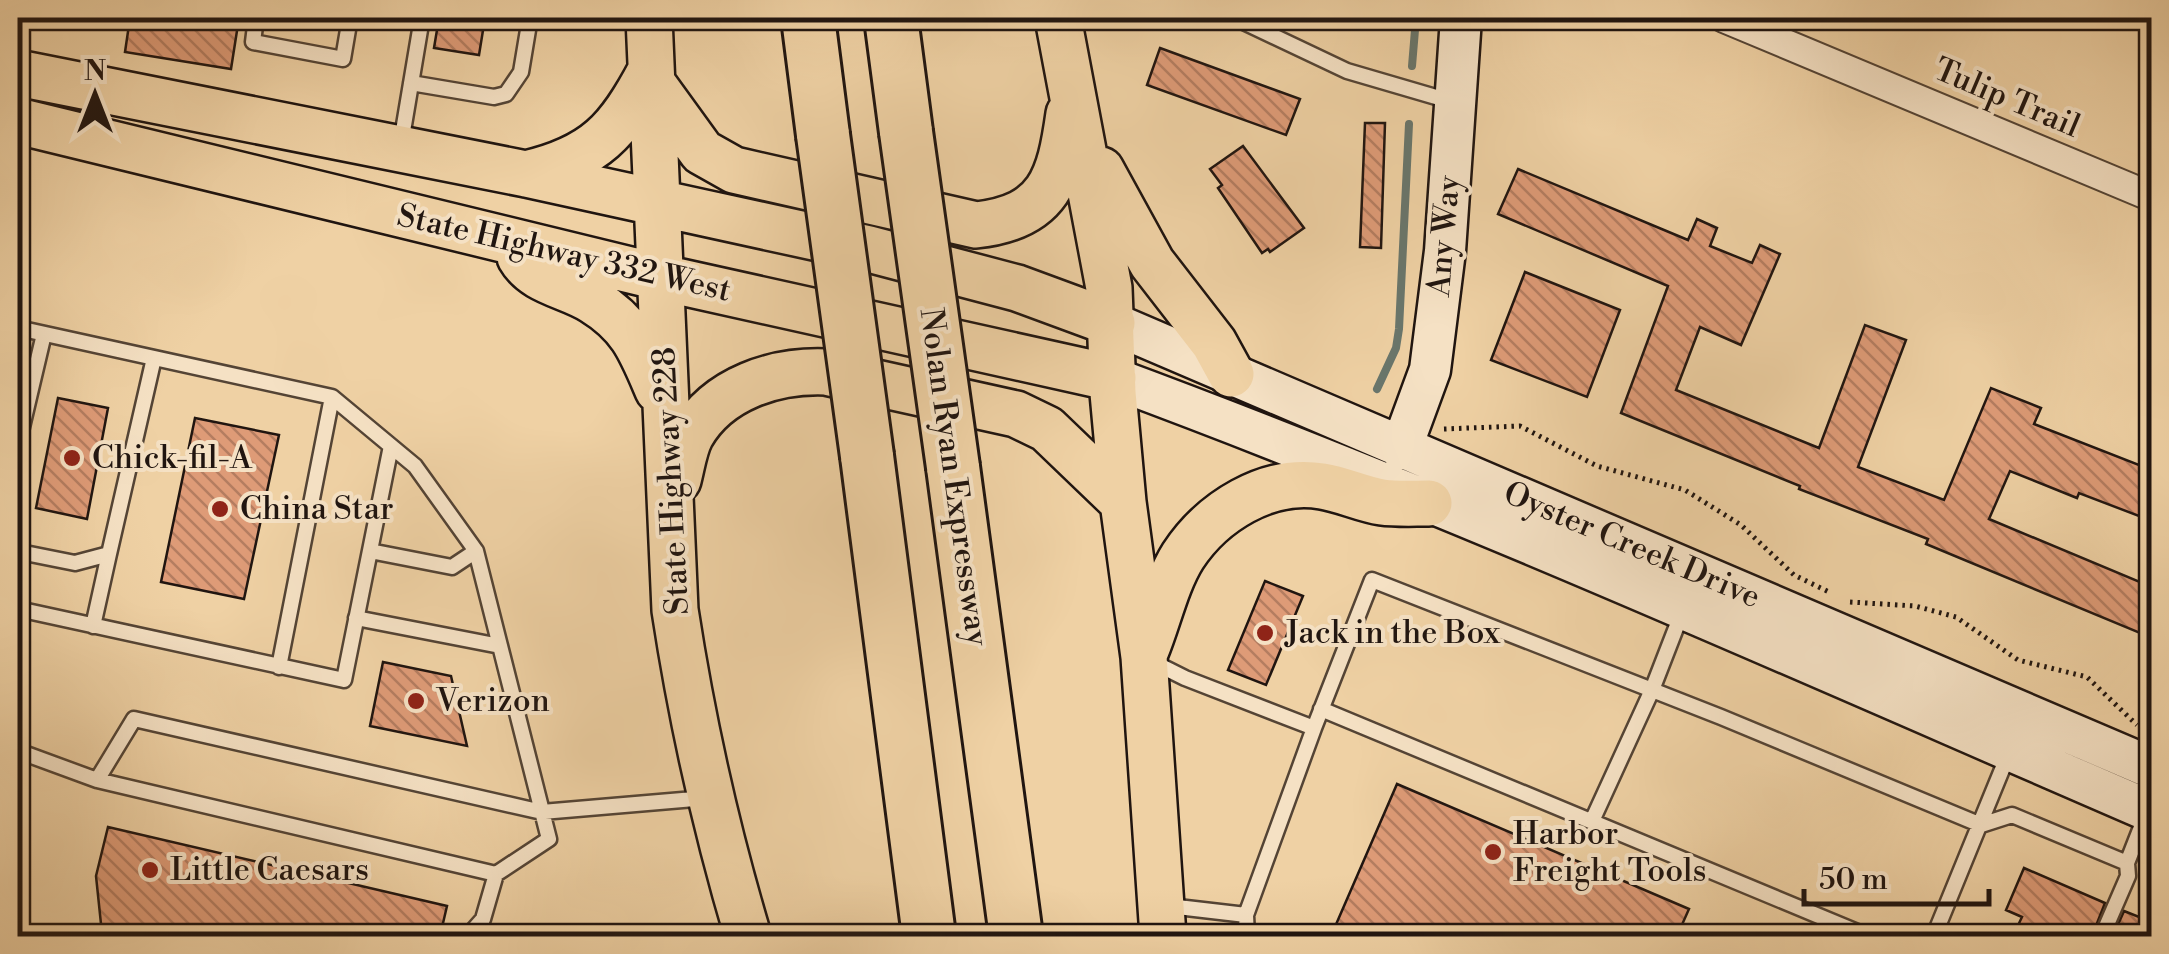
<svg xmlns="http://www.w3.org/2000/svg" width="2169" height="954" viewBox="0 0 2169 954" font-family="'Libre Bodoni',serif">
  <defs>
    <pattern id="building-back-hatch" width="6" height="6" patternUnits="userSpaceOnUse" patternTransform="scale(2.5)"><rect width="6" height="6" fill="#de9b77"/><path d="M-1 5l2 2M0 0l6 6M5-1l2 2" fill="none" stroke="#b47d60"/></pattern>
  </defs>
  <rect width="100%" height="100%" fill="#efd1a4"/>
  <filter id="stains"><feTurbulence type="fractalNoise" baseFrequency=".002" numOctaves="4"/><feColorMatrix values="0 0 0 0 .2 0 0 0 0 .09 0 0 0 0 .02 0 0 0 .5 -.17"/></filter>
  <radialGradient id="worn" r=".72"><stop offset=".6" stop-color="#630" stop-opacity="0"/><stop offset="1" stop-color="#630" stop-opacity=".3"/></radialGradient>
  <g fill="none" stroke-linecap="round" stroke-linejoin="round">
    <path stroke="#69766c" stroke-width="8" d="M1412 66 1416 18
      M1377 389 1396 348 1399 329 1409 124"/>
  </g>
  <path fill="url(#building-back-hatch)" stroke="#201510" stroke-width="2.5" d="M130 18H239L231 69 125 52Z
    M439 18H485L479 55 434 48Z
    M1160 48 1300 99 1286 135 1147 85Z
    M1365 123H1385L1381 248 1360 247Z
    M1243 146 1304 228 1270 252 1268 249 1262 253 1218 188 1222 185 1210 169Z
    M1518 169 1688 240 1697 219 1717 228 1710 246 1752 263 1760 245 1780 254 1741 345 1700 327 1676 390 1819 448 1865 325 1906 340 1858 467 1944 500 1991 388 2041 408 2034 424 2152 470V521L2079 493 2077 498 2010 471 1989 519 2152 587V638L1926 544 1928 539 1799 489 1800 486 1621 413 1668 286 1498 214Z
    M1525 272 1620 310 1587 397 1491 360Z
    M58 398 108 408 87 519 36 508Z
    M195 418 279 435 244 599 161 582Z
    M1265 581 1303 596 1266 685 1228 670Z
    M383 662 451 676 467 746 370 726Z
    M1397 784 1689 909 1677 936H1331Z
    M108 827 447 906 440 936H157L101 924 96 876Z
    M2024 868 2105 903 2092 936H2013L2022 917 2006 910Z
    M2124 911 2152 922V936H2113Z"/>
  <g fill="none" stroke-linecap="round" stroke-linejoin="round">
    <g stroke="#544435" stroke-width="19">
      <path id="lane" d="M256 18 253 42 343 59 350 18
        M1235 18 1347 71 1453 102
        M411 83 494 97 506 94 521 72 530 18
        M401 143 422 18
        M18 328 332 397 415 466 476 551 549 839 496 874 97 780 18 751
        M18 444 44 334
        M18 546 25 553 75 563 109 554 154 358
        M370 551 452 567 476 551
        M18 609 344 680 391 446
        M356 618 500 646
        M93 626 109 554
        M1153 662 1185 678 1314 728 1372 580 1721 717 1981 825 2012 815 2127 863 2128 876 2102 936
        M279 667 332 397
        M1321 709 1867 936
        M97 780 134 719 542 812 706 798
        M1592 821 1652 690 1683 610
        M2127 863 2147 812
        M1169 906 1246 915 1247 936
        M1246 915 1314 728
        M468 936 483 919 496 874
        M1934 936 2008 755"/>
    </g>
    <g stroke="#544435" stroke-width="32">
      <path id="street" d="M1724 18 2152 197"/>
    </g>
    <g stroke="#201510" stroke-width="45">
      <path id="secondary" d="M1112 323 2152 768
        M1113 378C1464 508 1807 663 2152 812
        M1401 449 1430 370 1445 251 1461 18"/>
    </g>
    <g stroke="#201510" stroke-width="50">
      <path id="primary" d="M649 18 675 610C692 721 716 829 748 936
        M1058 18 1109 288 1113 393 1123 502 1144 657 1163 936
        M18 73 526 174 869 249 1017 288 1112 323
        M652 83 702 152 734 170 976 225C1050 217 1060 178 1069 114
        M18 121 663 278 1113 378
        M1101 170 1152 263 1214 343 1231 374
        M526 174C595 158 619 131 651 70
        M520 257C535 283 568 285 593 301 632 325 641 350 658 390
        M678 480C682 465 684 448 691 435 718 388 775 370 826 372L1016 414 1047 429 1123 502
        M1146 650C1158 621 1166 583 1183 556 1212 512 1267 477 1322 486 1342 489 1362 499 1382 502 1397 504 1413 503 1429 503"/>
    </g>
    <g stroke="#201510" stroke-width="58">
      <path id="highway" d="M808 18 823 135
        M891 18 906 132
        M867 456 929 936
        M953 467 1016 936"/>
    </g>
    <path stroke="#201510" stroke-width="5" stroke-dasharray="2.5 5" stroke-linecap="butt" d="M1444 429 1520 426 1597 466 1685 490 1741 525 1794 575 1831 593
      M1850 602 1915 606 1956 617 2018 660 2087 677 2137 725"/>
    <use href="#lane" stroke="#f5e1c4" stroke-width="14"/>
    <use href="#street" stroke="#f5e1c4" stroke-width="28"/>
    <use href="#secondary" stroke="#f5e1c4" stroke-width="40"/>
    <use href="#primary" stroke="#efd1a4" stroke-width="45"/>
    <use href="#highway" stroke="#efd1a4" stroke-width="52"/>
    <g stroke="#201510" stroke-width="58" stroke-linecap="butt">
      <path id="highway-bridge" d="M906 132 953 467
        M823 135 867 456"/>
    </g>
    <use href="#highway-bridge" stroke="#efd1a4" stroke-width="52"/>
  </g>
  <g fill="#8f2418" stroke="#f5e1c4" stroke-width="4">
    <circle cx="72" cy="458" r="10"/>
    <circle cx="220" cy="509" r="10"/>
    <circle cx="1265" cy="633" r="10"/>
    <circle cx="416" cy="701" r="10"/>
    <circle cx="1493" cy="852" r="10"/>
    <circle cx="150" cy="870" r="10"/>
  </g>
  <g text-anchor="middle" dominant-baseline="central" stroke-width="8" stroke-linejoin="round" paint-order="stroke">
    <g font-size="32" fill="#201510" stroke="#f5e1c4">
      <text transform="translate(2007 98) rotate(23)">Tulip Trail</text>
      <text transform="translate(1444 236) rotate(-85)">Any Way</text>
      <text transform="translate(564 253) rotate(13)">State Highway 332 West</text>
      <text transform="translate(954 477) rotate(82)">Nolan Ryan Expressway</text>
      <text transform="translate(671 481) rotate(-93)">State Highway 228</text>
      <text transform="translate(1632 545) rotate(23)">Oyster Creek Drive</text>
    </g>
    <g font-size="32" fill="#201510" stroke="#f5e1c4" text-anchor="start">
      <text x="92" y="458">Chick-fil-A</text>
      <text x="240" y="509">China Star</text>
      <text x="1285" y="633">Jack in the Box</text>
      <text x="436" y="701">Verizon</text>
      <text x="1513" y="834">Harbor<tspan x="1513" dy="37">Freight Tools</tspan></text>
      <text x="170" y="870">Little Caesars</text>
    </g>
  </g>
  <rect width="2169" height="954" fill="none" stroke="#efd1a4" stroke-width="60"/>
  <rect x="20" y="20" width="2129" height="914" fill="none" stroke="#201510" stroke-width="5"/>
  <rect x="30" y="30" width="2109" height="894" fill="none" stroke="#201510" stroke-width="2.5"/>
  <g transform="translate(95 95)" stroke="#f5e1c4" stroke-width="8" paint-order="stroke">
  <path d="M0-8L18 38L0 25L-18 38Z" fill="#201510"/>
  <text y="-15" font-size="28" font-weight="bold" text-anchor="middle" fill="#201510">N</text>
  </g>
  <path d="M1804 889v15h185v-15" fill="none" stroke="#201510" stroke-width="5"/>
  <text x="1819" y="889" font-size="30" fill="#201510" stroke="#f5e1c4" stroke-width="8" paint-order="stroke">50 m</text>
  <rect width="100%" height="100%" filter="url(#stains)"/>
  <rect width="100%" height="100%" fill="url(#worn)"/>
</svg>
